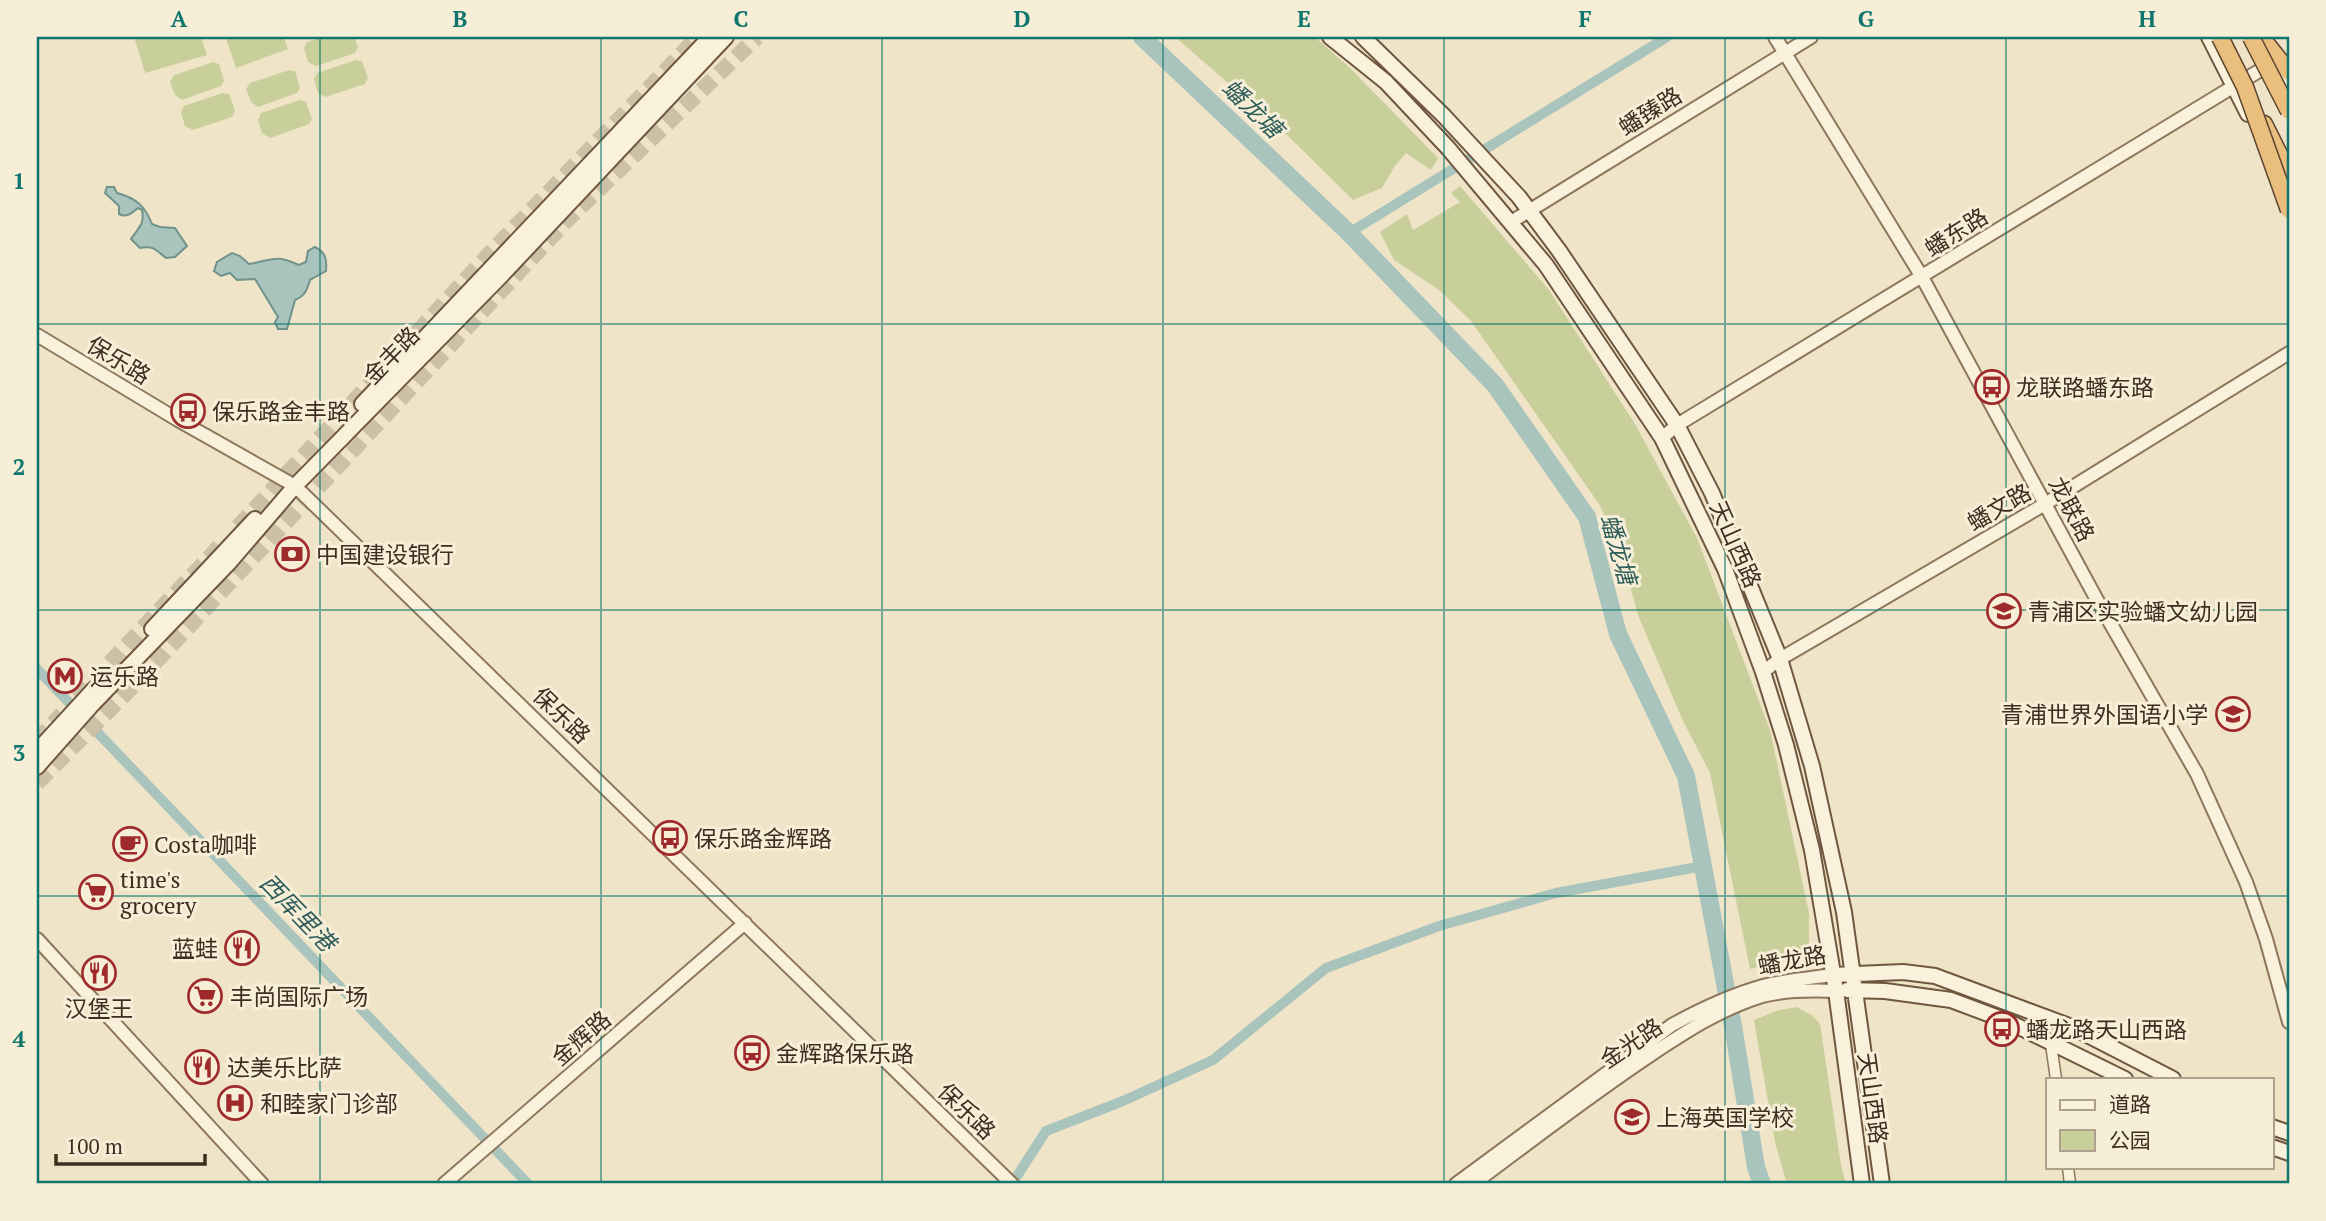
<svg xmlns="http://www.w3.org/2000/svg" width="2326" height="1221" viewBox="0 0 2326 1221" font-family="'PT Serif','Noto Sans SC',serif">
  <rect width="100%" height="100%" fill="#f0e4c8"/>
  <path fill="#c9cf9b" d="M134 37H201L207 55 145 73Z
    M233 37H284L288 49 236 68 226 39Z
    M323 37H354L358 47 355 53 316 66 308 62 304 48 307 42Z
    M1175 37H1315L1350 68 1438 158 1431 170 1406 153 1395 166 1382 188 1353 200 1280 128Z
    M356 60 362 61 368 78 365 84 326 97 318 93 314 79 317 73Z
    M213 62 219 64 224 81 221 86 182 100 175 95 170 82 174 75Z
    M289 70 295 71 300 88 297 93 258 107 251 102 246 89 250 83Z
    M223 93 229 94 235 111 232 117 193 130 185 126 181 112 184 106Z
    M300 100 306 102 312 119 309 124 270 138 262 133 258 120 261 113Z
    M1460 186 1549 290 1635 424 1697 538 1770 730 1809 913V943L1794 959 1750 969 1710 773 1682 719 1638 615 1619 545 1599 504 1471 321 1439 290 1394 260 1380 232 1407 214 1413 230 1460 202 1451 193Z
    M1796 1007 1812 1015 1820 1024 1841 1165 1846 1184H1787L1775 1142 1754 1020 1776 1011Z"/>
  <path fill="#a9c4bc" stroke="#6f938a" stroke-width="2" d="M107 187H114L117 193C136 198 145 206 152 224L160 227 175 228 187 246 175 257 166 258C156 250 153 245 140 248L131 239C138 228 145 225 142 210L138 208C132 213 127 218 119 214V206L105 193Z
    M315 247C326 253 327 259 326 271L310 280C307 290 305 296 295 300L287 329H278L275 322 278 317 255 279 237 280 230 273 221 276 214 271 217 262 232 253 240 256 249 264C274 260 274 254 299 265L306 262 308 251Z"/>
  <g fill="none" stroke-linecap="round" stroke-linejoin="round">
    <path stroke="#a9c4bc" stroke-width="10" d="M1349 233 1667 37
      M37 669 528 1184
      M1017 1176 1046 1131 1123 1101 1213 1060 1326 968 1439 926 1556 893 1703 866"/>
    <path stroke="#a9c4bc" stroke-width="18" d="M1142 37 1349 233 1495 385 1587 517 1618 634 1686 776 1733 1026 1756 1167 1762 1184"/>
    <path stroke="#ccc0a6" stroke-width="16" stroke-dasharray="16 8" stroke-linecap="butt" d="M238 527 494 249 698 37
      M77 698 220 546
      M37 741 62 714
      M37 783 137 682 568 219 757 37"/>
    <g stroke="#8d765c" stroke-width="13">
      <path id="minor" d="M2051 1044 2056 1079
        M2068 1167 2070 1184"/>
    </g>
    <g stroke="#8d765c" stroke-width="16">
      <path id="tertiary" d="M1775 37 1922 277 2097 600 2197 774 2246 882 2266 939 2289 1022
        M1511 222 1811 37
        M37 335 178 420 295 486 1012 1184
        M1662 438 1677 425 2272 63
        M1763 672 1780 659 2045 504 2289 353
        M37 939 262 1184
        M444 1184 745 923
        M1456 1184 1672 1025C1701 1009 1731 995 1763 986 1786 980 1810 978 1833 975
        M1473 1184C1531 1141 1589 1096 1649 1056 1685 1032 1720 1009 1762 996 1785 990 1812 990 1836 991"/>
    </g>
    <g stroke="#6f573f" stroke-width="18">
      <path id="secondary" d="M1330 37 1386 82 1448 148 1546 265 1662 438 1725 569 1763 672 1786 745 1812 850 1836 991 1862 1184
        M1363 37 1444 116 1519 197 1560 252 1677 425 1712 493 1780 659 1812 766 1844 912 1882 1184
        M2209 37 2248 114
        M2268 53 2289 91
        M362 404 710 37
        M152 629 255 519
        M37 751 94 689
        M37 767 91 706 229 563 295 486 502 275 726 37
        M1833 975 1903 972 1935 976 2072 1027 2173 1079
        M1847 990 1885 991 1951 1000 2007 1021 2125 1079
        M2272 1127 2289 1133
        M2272 1147 2289 1153"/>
    </g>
    <g stroke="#5b4430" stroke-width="19">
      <path id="trunk" d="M2261 37 2289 72
        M2264 124 2289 174"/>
    </g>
    <use href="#minor" stroke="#faf1dc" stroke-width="10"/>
    <use href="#tertiary" stroke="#faf1dc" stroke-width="12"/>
    <use href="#secondary" stroke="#faf1dc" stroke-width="14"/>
    <use href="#trunk" stroke="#eabe7c" stroke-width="16"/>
    <g stroke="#5b4430" stroke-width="19" stroke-linecap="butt">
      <path id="trunk-bridge" d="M2220 37 2245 87 2289 210
        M2251 37 2289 111"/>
    </g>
    <use href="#trunk-bridge" stroke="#eabe7c" stroke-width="16"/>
  </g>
  <path fill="none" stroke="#0f766e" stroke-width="2" stroke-opacity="0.55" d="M320 37V1184M601 37V1184M882 37V1184M1163 37V1184M1444 37V1184M1725 37V1184M2006 37V1184M37 324H2289M37 610H2289M37 896H2289"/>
  <defs>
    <g id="bus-ring" transform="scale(1.75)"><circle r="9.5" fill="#f7eed8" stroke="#9e2a2b" stroke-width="1.5"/><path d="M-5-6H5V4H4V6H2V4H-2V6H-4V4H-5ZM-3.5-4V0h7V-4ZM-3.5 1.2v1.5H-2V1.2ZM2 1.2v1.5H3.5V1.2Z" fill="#9e2a2b"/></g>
    <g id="bank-ring" transform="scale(1.75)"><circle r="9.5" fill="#f7eed8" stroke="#9e2a2b" stroke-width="1.5"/><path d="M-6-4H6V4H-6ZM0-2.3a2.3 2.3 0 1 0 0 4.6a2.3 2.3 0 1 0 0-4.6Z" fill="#9e2a2b"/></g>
    <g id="school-ring" transform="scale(1.75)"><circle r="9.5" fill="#f7eed8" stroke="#9e2a2b" stroke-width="1.5"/><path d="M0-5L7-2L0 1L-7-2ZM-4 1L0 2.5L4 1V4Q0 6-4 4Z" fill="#9e2a2b"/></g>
    <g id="metro-ring" transform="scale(1.75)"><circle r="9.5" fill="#f7eed8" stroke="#9e2a2b" stroke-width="1.5"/><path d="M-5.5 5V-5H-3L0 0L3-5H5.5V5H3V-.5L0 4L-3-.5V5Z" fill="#9e2a2b"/></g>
    <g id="cafe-ring" transform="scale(1.75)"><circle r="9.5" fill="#f7eed8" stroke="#9e2a2b" stroke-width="1.5"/><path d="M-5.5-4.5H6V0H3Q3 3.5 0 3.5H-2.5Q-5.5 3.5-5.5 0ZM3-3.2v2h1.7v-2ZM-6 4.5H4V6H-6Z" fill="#9e2a2b"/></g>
    <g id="supermarket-ring" transform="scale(1.75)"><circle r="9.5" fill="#f7eed8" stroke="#9e2a2b" stroke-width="1.5"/><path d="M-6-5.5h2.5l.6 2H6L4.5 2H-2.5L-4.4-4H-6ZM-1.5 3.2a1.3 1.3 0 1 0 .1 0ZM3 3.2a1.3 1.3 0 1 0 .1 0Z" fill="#9e2a2b"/></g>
    <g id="restaurant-ring" transform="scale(1.75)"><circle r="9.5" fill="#f7eed8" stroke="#9e2a2b" stroke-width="1.5"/><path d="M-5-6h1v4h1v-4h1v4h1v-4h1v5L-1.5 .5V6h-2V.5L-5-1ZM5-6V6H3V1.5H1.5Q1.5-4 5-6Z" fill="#9e2a2b"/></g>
    <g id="hospital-ring" transform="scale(1.75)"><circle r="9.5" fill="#f7eed8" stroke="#9e2a2b" stroke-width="1.5"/><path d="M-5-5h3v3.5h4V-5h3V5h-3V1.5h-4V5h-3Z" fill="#9e2a2b"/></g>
  </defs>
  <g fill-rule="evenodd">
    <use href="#bus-ring" x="1992" y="387"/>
    <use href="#bus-ring" x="188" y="411"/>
    <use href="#bank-ring" x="292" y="554"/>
    <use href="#school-ring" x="2004" y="611"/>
    <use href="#metro-ring" x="65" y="676"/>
    <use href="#school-ring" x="2233" y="714"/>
    <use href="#bus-ring" x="670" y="838"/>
    <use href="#cafe-ring" x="130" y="844"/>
    <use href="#supermarket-ring" x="96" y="892"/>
    <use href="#restaurant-ring" x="242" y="948"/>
    <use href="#restaurant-ring" x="99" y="973"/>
    <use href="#supermarket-ring" x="205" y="996"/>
    <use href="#bus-ring" x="2002" y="1029"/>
    <use href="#bus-ring" x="752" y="1053"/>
    <use href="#restaurant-ring" x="202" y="1067"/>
    <use href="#hospital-ring" x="235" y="1103"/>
    <use href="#school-ring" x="1632" y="1117"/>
  </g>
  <g text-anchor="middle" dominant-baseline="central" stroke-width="6" stroke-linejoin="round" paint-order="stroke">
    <g font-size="23" fill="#3d2e20" stroke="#f7eed8">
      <text transform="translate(1650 111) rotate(-32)">蟠臻路</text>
      <text transform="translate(1956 232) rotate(-32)">蟠东路</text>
      <text transform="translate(391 355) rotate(-46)">金丰路</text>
      <text transform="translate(119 360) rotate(31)">保乐路</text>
      <text transform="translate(1999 507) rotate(-30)">蟠文路</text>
      <text transform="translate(2072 509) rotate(62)">龙联路</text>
      <text transform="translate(1736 544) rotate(66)">天山西路</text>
      <text transform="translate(562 715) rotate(44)">保乐路</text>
      <text transform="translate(1792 960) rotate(-10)">蟠龙路</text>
      <text transform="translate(581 1038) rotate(-41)">金辉路</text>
      <text transform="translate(1631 1043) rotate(-34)">金光路</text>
      <text transform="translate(1873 1098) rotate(82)">天山西路</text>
      <text transform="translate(967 1111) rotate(44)">保乐路</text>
    </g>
    <g font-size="23" fill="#3d2e20" stroke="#f7eed8" text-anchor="start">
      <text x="2016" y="387">龙联路蟠东路</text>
      <text x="212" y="411">保乐路金丰路</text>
      <text x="316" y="554">中国建设银行</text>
      <text x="2028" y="611">青浦区实验蟠文幼儿园</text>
      <text x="90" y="676">运乐路</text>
      <text x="2208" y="714" text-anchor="end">青浦世界外国语小学</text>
      <text x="694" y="838">保乐路金辉路</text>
      <text x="154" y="844">Costa咖啡</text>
      <text x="120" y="879">time's<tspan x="120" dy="26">grocery</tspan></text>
      <text x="218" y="948" text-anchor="end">蓝蛙</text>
      <text x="230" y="996">丰尚国际广场</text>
      <text x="99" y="1008" text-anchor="middle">汉堡王</text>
      <text x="2026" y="1029">蟠龙路天山西路</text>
      <text x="776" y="1053">金辉路保乐路</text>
      <text x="227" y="1067">达美乐比萨</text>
      <text x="260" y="1103">和睦家门诊部</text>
      <text x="1656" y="1117">上海英国学校</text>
    </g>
    <g font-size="24" font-style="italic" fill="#2f5d5a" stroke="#f7eed8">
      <text transform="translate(1253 108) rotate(44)">蟠龙塘</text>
      <text transform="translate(1619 549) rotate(74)">蟠龙塘</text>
      <text transform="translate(298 912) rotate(46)">西厍里港</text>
    </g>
  </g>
  <rect width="2326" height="1221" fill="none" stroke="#f7eed8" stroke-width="77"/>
  <rect x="2046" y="1078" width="228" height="91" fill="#f7eed8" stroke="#ada18e" stroke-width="2"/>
  <rect x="2060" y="1100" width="35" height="10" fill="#faf1dc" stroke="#ada18e" stroke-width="2"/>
  <text x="2109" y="1112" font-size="21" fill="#3d2e20">道路</text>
  <rect x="2060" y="1130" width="35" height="21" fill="#c9cf9b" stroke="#ada18e" stroke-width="2"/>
  <text x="2109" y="1148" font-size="21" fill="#3d2e20">公园</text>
  <path d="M56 1154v10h149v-10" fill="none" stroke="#3d2e20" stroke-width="3.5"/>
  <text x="66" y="1154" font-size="21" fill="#3d2e20" stroke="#f7eed8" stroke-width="5" paint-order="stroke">100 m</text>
  <rect x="38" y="38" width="2250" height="1144" fill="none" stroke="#0f766e" stroke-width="2.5"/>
  <g font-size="23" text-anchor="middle" font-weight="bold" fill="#0f766e">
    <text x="179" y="27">A</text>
    <text x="460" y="27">B</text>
    <text x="741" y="27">C</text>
    <text x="1022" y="27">D</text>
    <text x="1304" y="27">E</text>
    <text x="1585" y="27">F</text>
    <text x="1866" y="27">G</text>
    <text x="2147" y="27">H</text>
    <text x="19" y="189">1</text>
    <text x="19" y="475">2</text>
    <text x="19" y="761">3</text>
    <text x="19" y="1047">4</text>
  </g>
</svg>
